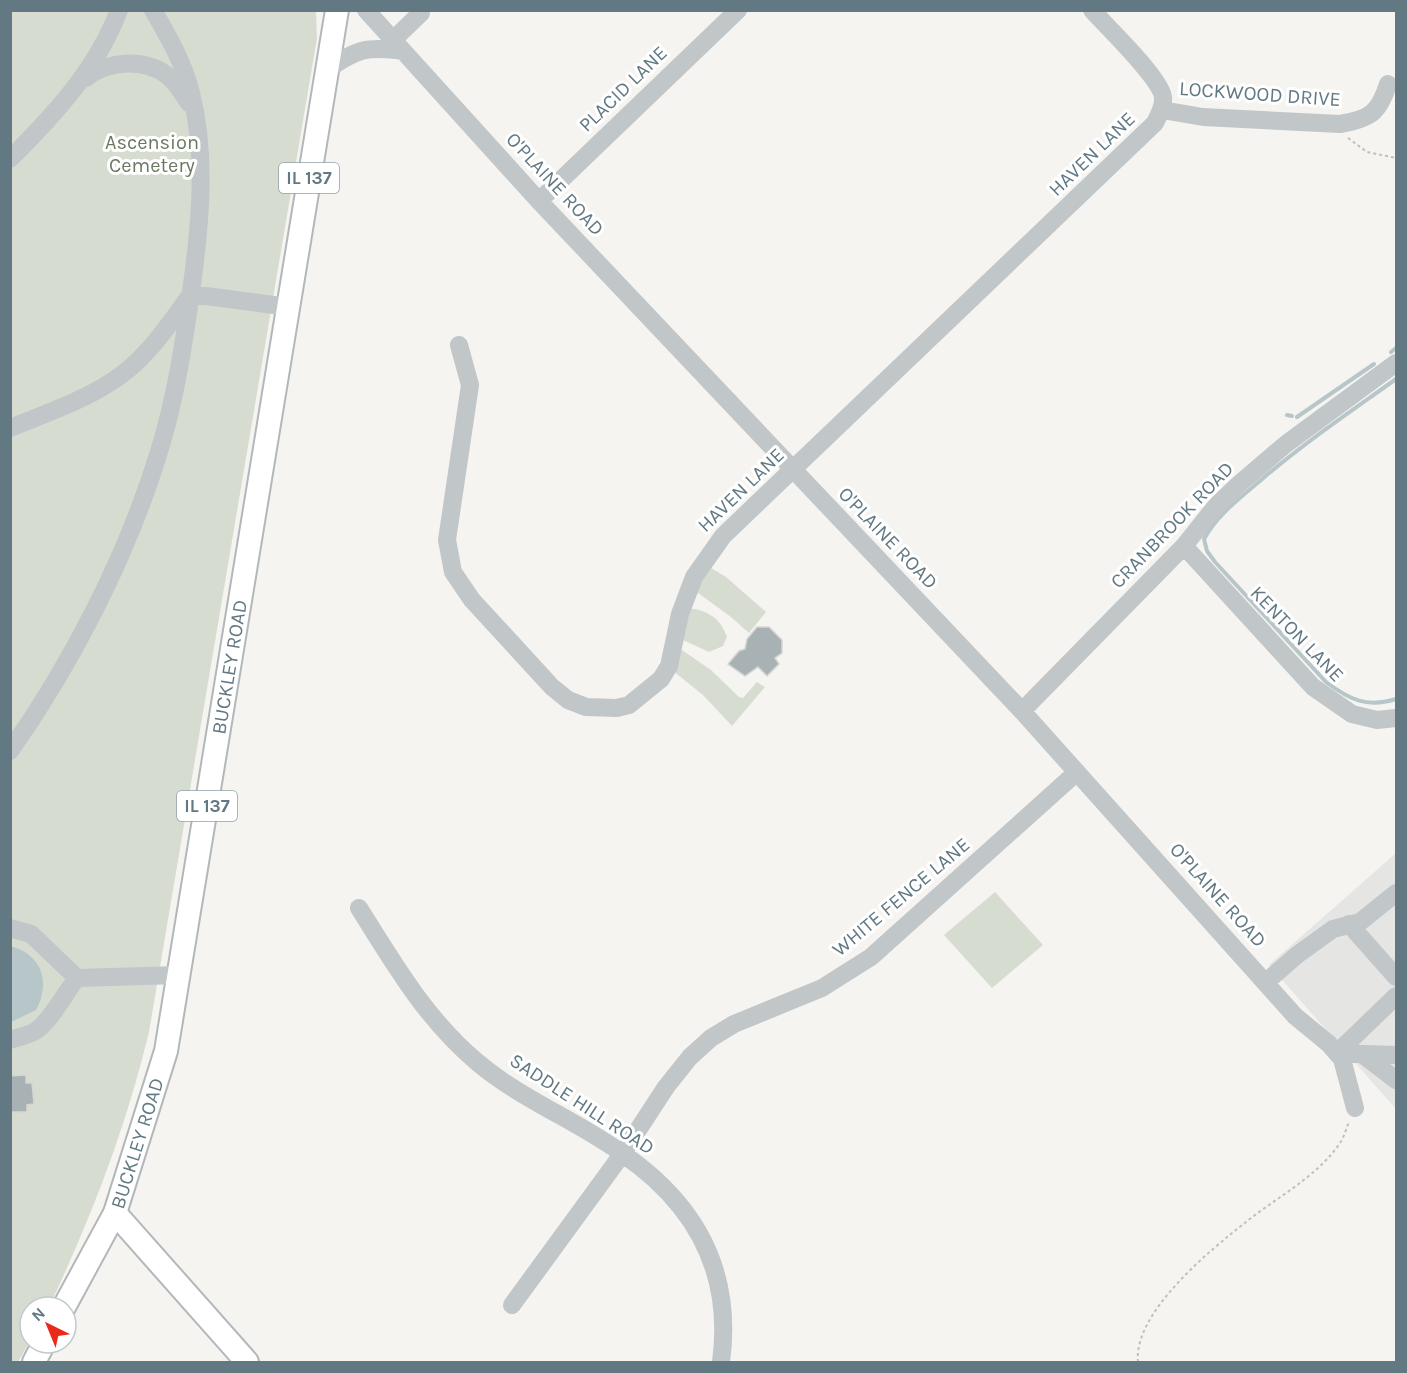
<svg xmlns="http://www.w3.org/2000/svg" width="1407" height="1373" viewBox="0 0 1407 1373" font-family="Karla,sans-serif">
  <rect width="100%" height="100%" fill="#f5f4f0"/>
  <path fill="#e5e5e4" d="M1396 853V1109L1269 965Z"/>
  <path fill="#d7dcd1" d="M10 11H316L317 38 149 1032C126 1128 91 1218 49 1307H30V1341L18 1362H10Z
    M703 563 726 577 766 612 749 633 731 617 690 587Z
    M682 608C704 608 720 616 727 637L723 646 709 652 683 640Z
    M682 650 711 670 739 697 743 698 757 682 765 687 732 726 703 695 668 667Z
    M995 892 1043 945 992 988 944 935Z"/>
  <path fill="#b7c7c9" d="M10 946C42 954 51 983 36 1010L11 1022Z"/>
  <g fill="none" stroke-linecap="round" stroke-linejoin="round">
    <path stroke="#b7c7c9" stroke-width="4" d="M1391 352 1396 348
      M1396 379C1350 412 1304 443 1261 480 1240 498 1217 515 1204 539L1207 551 1215 562 1326 682C1350 700 1367 708 1396 699
      M1287 415 1292 416
      M1297 417 1374 364"/>
  </g>
  <path fill="#a8b2b5" stroke="#d6d5d3" stroke-width="1.5" d="M757 627H769L782 640V653L775 658 779 664 767 676 758 667 745 676 728 664 739 651 745 649 747 639Z
    M26 1075V1083H32L34 1104 27 1105V1112H10V1076Z"/>
  <g fill="none" stroke-linecap="round" stroke-linejoin="round">
    <g stroke="#b2b8ba" stroke-width="26">
      <g id="major">
        <path d="M115 1213 247 1362"/>
        <path id="s1" d="M64 1307 115 1213 166 1051 337 10"/>
        <path d="M34 1362 44 1343"/>
      </g>
    </g>
    <path stroke="#bdbfc1" stroke-width="2" stroke-dasharray="3 3" stroke-linecap="butt" d="M1348 138 1367 152 1396 158
      M1138 1362C1133 1313 1210 1250 1246 1222 1277 1197 1317 1177 1340 1143 1344 1137 1346 1129 1349 1122"/>
    <path stroke="#c1c6c8" stroke-width="18" d="M366 10 539 201 1022 711 1295 1016 1329 1044 1342 1059 1355 1108
      M393 40 421 13 418 10
      M327 70C356 49 367 46 403 51
      M86 78C108 60 147 58 169 77 177 83 183 95 189 103
      M1162 110 1203 117 1340 124C1370 119 1379 113 1388 84
      M10 159C54 115 97 69 119 10
      M539 201 738 10
      M459 345 470 385 447 540 453 572 472 600 552 687 568 700 586 707 617 708 629 705 661 679 669 666 680 614 694 577 723 536 1155 123C1159 115 1164 106 1163 97 1160 77 1107 27 1092 10
      M10 428C44 414 80 402 111 382 145 361 168 326 191 294L289 307
      M1184 546 1313 687 1352 714 1377 720 1396 718
      M1022 711 1184 546 1216 506 1238 485 1286 444 1396 363
      M10 751C72 663 126 558 158 455 176 398 185 337 193 277 201 216 206 153 191 93 184 63 168 36 153 10
      M359 908C394 964 426 1019 477 1062 522 1100 576 1120 623 1154 697 1205 733 1273 721 1362
      M1349 924 1396 977
      M10 928 31 934 77 978 179 975
      M1266 982 1297 955 1333 929 1360 922 1396 893
      M10 1040C19 1037 30 1035 37 1030 51 1020 65 993 77 978
      M1337 1053 1396 996
      M1337 1053 1396 1055
      M1362 1054 1396 1080
      M512 1305 623 1153 666 1087 690 1057 711 1038 734 1024 822 988 871 957 1077 772"/>
    <use href="#major" stroke="#fff" stroke-width="22"/>
  </g>
  <g text-anchor="middle" dominant-baseline="central" stroke-width="6" stroke-linejoin="round" paint-order="stroke">
    <g fill="#fff" stroke="#91a1a8" stroke-width="1.5">
      <rect x="279" y="163" width="60" height="30" rx="4.5"/>
      <rect x="177" y="791" width="60" height="30" rx="4.5"/>
    </g>
    <g font-size="18" font-weight="bold" fill="#627983">
      <text x="309" y="178">IL 137</text>
      <text x="207" y="806">IL 137</text>
    </g>
    <g font-size="20" fill="#627983" stroke="#fff">
      <text transform="translate(623 89) rotate(-44)">PLACID LANE</text>
      <text transform="translate(1260 94) rotate(4)">LOCKWOOD DRIVE</text>
      <text transform="translate(1092 154) rotate(-44)">HAVEN LANE</text>
      <text transform="translate(555 184) rotate(47)">O'PLAINE ROAD</text>
      <text transform="translate(741 490) rotate(-44)">HAVEN LANE</text>
      <text transform="translate(1172 525) rotate(-46)">CRANBROOK ROAD</text>
      <text transform="translate(888 538) rotate(46)">O'PLAINE ROAD</text>
      <text transform="translate(1297 634) rotate(46)">KENTON LANE</text>
      <text stroke="none"><textPath href="#s1" startOffset="666">BUCKLEY ROAD</textPath></text>
      <text transform="translate(1218 895) rotate(48)">O'PLAINE ROAD</text>
      <text transform="translate(901 897) rotate(-40)">WHITE FENCE LANE</text>
      <text transform="translate(582 1104) rotate(33)">SADDLE HILL ROAD</text>
      <text stroke="none"><textPath href="#s1" startOffset="180">BUCKLEY ROAD</textPath></text>
    </g>
    <g font-size="20" fill="#6a7a61" stroke="#fff">
      <text x="152" y="142">Ascension<tspan x="152" dy="23">Cemetery</tspan></text>
    </g>
  </g>
  <rect width="1407" height="1373" fill="none" stroke="#627983" stroke-width="24"/>
  <g transform="translate(48 1325) rotate(317)"><circle r="28" fill="#ffffff" stroke="#c0c9cd" stroke-width="1.5"/>
  <path d="M0-4.5L10 22L0 15L-10 22Z" fill="#eb291a"/>
  <text y="-9" font-size="16" font-weight="bold" text-anchor="middle" fill="#627983">N</text>
  </g>
</svg>
